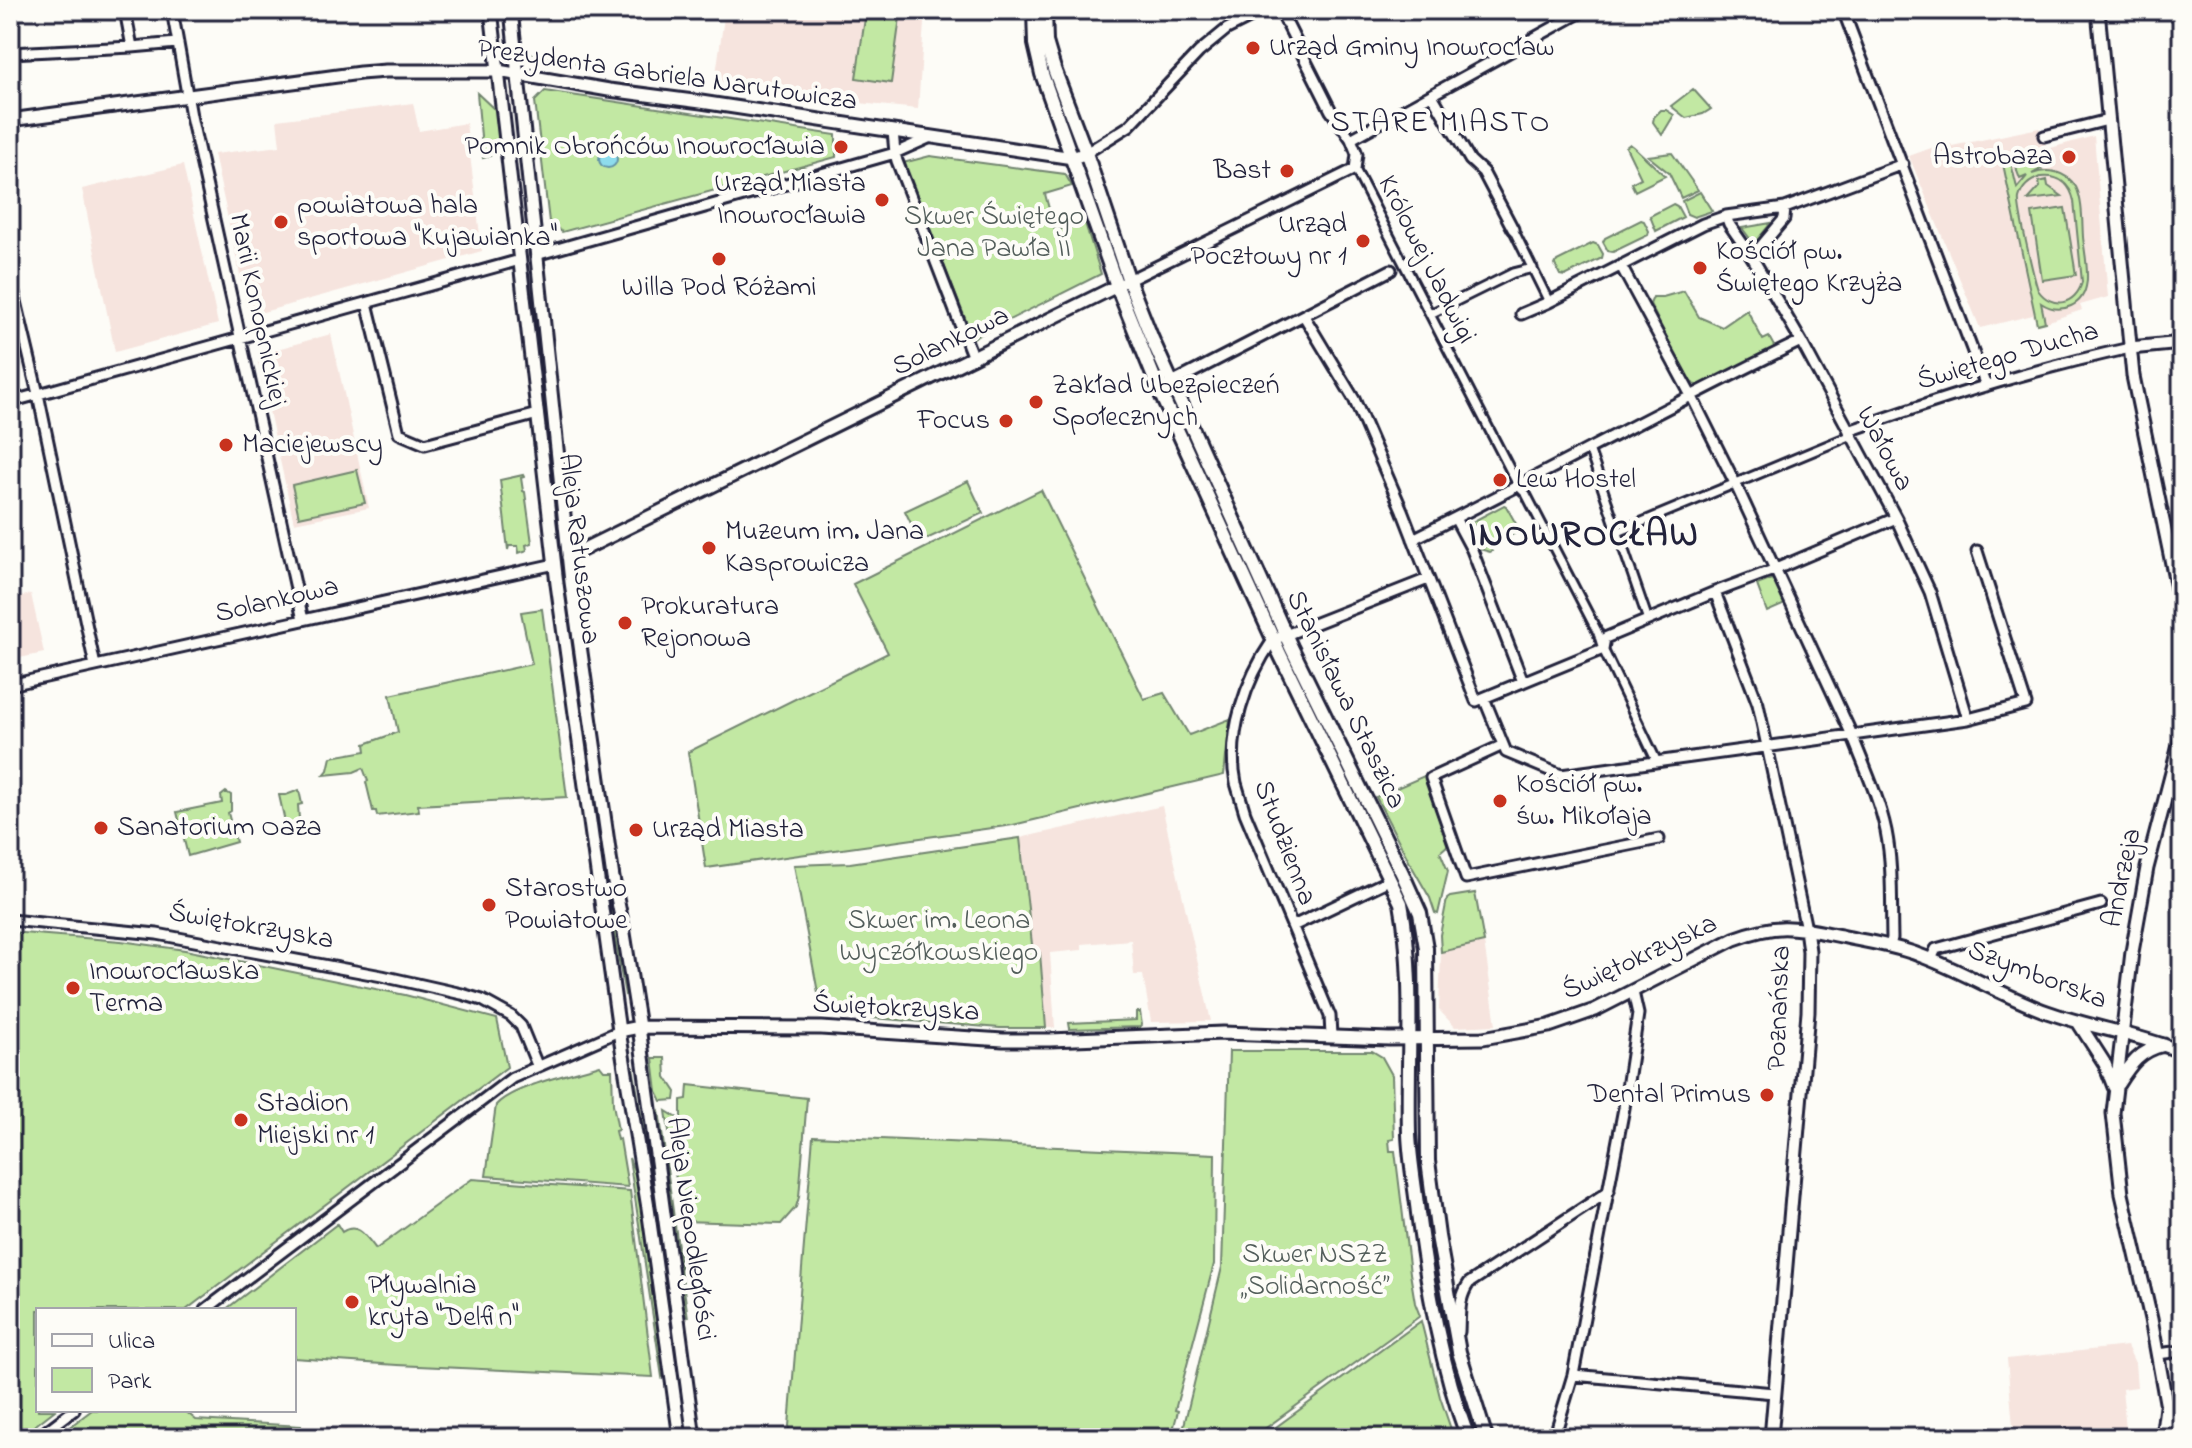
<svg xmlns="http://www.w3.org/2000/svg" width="2192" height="1448" viewBox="0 0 2192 1448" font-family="'Indie Flower',sans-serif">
  <rect width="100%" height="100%" fill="#fdfcf7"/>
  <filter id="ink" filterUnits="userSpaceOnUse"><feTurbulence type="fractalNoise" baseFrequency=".0125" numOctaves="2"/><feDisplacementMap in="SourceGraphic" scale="16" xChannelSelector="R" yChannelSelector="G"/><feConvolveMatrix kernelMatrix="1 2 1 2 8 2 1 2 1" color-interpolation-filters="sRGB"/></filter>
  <g filter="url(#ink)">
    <path fill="#f6e4de" d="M725 10H930L924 23 918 109 859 103 715 81Z
      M413 103 419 131 466 123 482 251 249 316 214 154 280 146 277 120Z
      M2039 128 2047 149 2094 136 2108 297 2080 305 2082 310 2037 325 2033 315 1980 328 1909 156 1934 147 1951 144 1952 146Z
      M183 165 218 324 115 352 82 189Z
      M331 334 369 508 294 523 258 362 259 357 263 353Z
      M31 594 44 653 10 660V595L15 598Z
      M1162 806 1211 1021 1151 1022 1143 975H1134L1131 940 1082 944V950L1050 953 1055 1028H1046L1041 954H1033L1020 838Z
      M1484 942 1496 1025 1455 1027 1439 1010 1441 952Z
      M2127 1346 2135 1363 2137 1387 2122 1389 2127 1438H2014L2007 1359Z
      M301 1426 356 1430V1438H301Z"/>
    <path fill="#c2e8a3" stroke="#72856f" stroke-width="2" fill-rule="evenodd" d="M866 12 900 17 891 83 856 78Z
      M528 53 582 61V65L536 60Z
      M1693 89 1711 109 1703 114 1686 118 1671 106Z
      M545 91 836 135V157L562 232 549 222 535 101Z
      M477 93 493 108 496 109C499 127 507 153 483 158Z
      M1661 110H1666L1674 115 1662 135 1653 122 1654 117Z
      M1630 144 1634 147 1665 176 1635 191 1631 183 1641 178 1626 147Z
      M1672 153 1698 190 1681 198 1669 173 1648 156Z
      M930 156 1065 174 1072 186 1045 194 1055 231 1085 223 1101 274 973 338 903 163Z
      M2016 162 2045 164 2044 167 2032 174C2048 168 2066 171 2076 187 2083 201 2082 222 2083 237 2085 259 2096 295 2071 306 2060 311 2050 309 2041 303L2045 322 2037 324 2003 164 2011 163 2017 188 2027 176 2020 179 2017 171ZM2041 177C2058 175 2070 183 2074 201L2082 282C2076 305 2052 310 2038 290 2034 278 2017 207 2019 198 2022 187 2031 180 2041 177Z
      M2047 180 2048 186 2062 196 2028 200 2040 187 2039 182Z
      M1700 192 1712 211 1694 217 1687 214 1682 201Z
      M1673 204 1677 206 1683 217 1656 231 1650 216Z
      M2065 208 2076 275 2042 280 2032 213Z
      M1641 220 1644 221 1649 231 1648 235 1613 252 1608 251 1603 242 1605 238Z
      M1771 223 1754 244 1742 228Z
      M1593 243 1598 245 1603 254 1602 258 1565 276 1560 275 1555 265 1557 261Z
      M1684 291 1699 317 1722 327 1747 310 1763 340 1769 337 1775 348 1699 387 1688 380 1650 304 1653 297H1663Z
      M357 470 365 503 299 517 292 485Z
      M523 475 524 477 521 478 523 491 525 492 532 543 526 545 527 550 519 553 518 546H509L508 550 500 480Z
      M968 481 983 513 920 542 905 511Z
      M1041 490 1144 699 1164 693 1189 735 1230 719 1224 775 1013 825 706 868 688 752 888 653 853 584Z
      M1504 505 1506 506 1520 531 1490 545 1492 551 1490 552 1476 548 1485 547 1476 526 1470 523Z
      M1775 578 1785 604 1767 612 1757 585Z
      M562 586H566L587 731 585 733Z
      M542 609 567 797 418 805 419 811 377 816 376 811H373L366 782 368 781 363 768 354 772 324 775 328 770 331 757 366 751 365 744 398 732 390 695 532 664 521 612Z
      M1424 776 1448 845 1440 852 1448 871 1438 914 1435 913 1430 898 1411 865 1376 797Z
      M299 790 302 804 298 805 300 833 288 835 279 795H286Z
      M226 792 231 795V811L228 813 236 842 188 856 177 812 222 803 221 796Z
      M1020 838 1033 953H1040L1046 1028H1000L822 1014 794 865 850 863Z
      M606 888 610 890 628 994 625 995Z
      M1475 893 1484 942 1441 952 1440 935 1447 899 1450 897Z
      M10 932 121 941 185 950 405 995 497 1019 507 1067 186 1310H38V1410H55L19 1438H10Z
      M1136 1012H1140L1142 1025 1140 1027 1070 1029 1069 1023 1136 1020Z
      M1229 1051H1372L1382 1057 1392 1075 1394 1139 1389 1140 1390 1151H1395L1410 1273 1415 1303 1420 1316 1252 1438H1181L1222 1267Z
      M653 1058H665L666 1077 676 1092 675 1100 662 1101 657 1091Z
      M600 1065 604 1070H612L613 1104 618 1130 615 1131 617 1140 620 1139 628 1187 486 1176 496 1105C513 1086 574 1073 600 1065Z
      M630 1067H633L658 1215 689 1438H685L656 1215Z
      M688 1085 807 1098 799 1197 796 1207 781 1224 682 1221 666 1111 681 1120V1100L687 1099Z
      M659 1111 688 1318 682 1308 656 1115Z
      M813 1136 1215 1154 1214 1264 1175 1410 1178 1411 1171 1438H788Z
      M629 1158 637 1178 644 1214 665 1371 662 1377Z
      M472 1179 630 1191 653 1377 397 1365 294 1358V1310H225L337 1224 342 1232C358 1221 367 1238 376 1249Z
      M1443 1304 1457 1368 1480 1438H1475L1452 1368 1438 1308Z
      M1421 1321 1440 1397 1454 1438H1261Z
      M92 1410H184L196 1420 301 1426V1438H55Z"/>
    <path fill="#8edced" stroke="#6392a6" stroke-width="2" d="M599 159a9 9 0 1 1 18 0a9 9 0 1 1-18 0Z"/>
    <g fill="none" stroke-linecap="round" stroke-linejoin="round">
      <g stroke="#22223b" stroke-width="13">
        <path id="pedestrian" d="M1355 169 1519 487 1526 494 1598 633 1603 649 1657 762
          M1513 229 1549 302
          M1430 314 1513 273 1533 268
          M1589 449 1648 620
          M1618 532 1852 435"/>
      </g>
      <g stroke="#22223b" stroke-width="15">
        <path id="minor" d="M125 10 132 47 177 43
          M172 10 191 116 303 620
          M1843 10 1986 386
          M10 53 132 47
          M1432 95 1470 160 1483 172 1513 229
          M893 131 895 153 897 161 973 358
          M2044 136 2108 120
          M1351 139 1585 10
          M1086 153 1129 126 1199 52 1227 29 1265 10
          M1726 216 1729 224 1752 257 1801 341 1896 518 1930 592 1968 719
          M536 255 895 153 931 137
          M1752 257 1784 219 1785 208
          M1621 266 1694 401 1735 483 1852 735C1864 766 1879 798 1886 831 1893 866 1891 903 1892 938L1890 946
          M10 276 38 394 95 666
          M1123 283 1355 169 1357 154 1351 139 1331 111 1280 10
          M367 303 399 433 425 444 538 414
          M1521 314 1549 302 1703 224 1726 216 1785 208 1903 164
          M1304 316 1354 399 1402 510 1476 701 1603 649 1605 638 1715 592 1776 569 1896 518
          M1166 386 1391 270
          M10 402 520 260
          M1849 431C1941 398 2034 369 2130 348
          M1455 518 1472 550 1523 682
          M1413 539C1543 475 1670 404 1801 341
          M1715 592 1758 704 1806 929
          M10 685 555 564
          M1484 698 1506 752 1561 775 1968 719 2026 704 1977 551
          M1503 745 1431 778 1466 878 1659 839
          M10 920 157 934 382 976 462 994 482 1000 511 1016 521 1026 537 1065
          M1293 926 1383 883
          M1931 959 1936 949 2101 904
          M1331 1036 1330 1016 1245 813C1242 803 1239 793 1236 783 1226 735 1246 679 1273 640L1428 579
          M205 1310 512 1078 619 1031
          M1459 1332C1460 1313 1458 1299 1469 1283L1609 1191
          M2157 1354 2182 1351
          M1573 1375 1774 1393
          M37 1438 74 1410
          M1554 1438 1573 1375 1624 1108 1638 1014 1633 992"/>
      </g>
      <g stroke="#22223b" stroke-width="17">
        <path id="tertiary" d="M491 10 557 584 619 1031 648 1208 680 1438
          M511 10 571 582 613 878 623 927 639 1027 694 1438
          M2098 10 2133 376 2182 612
          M10 120 360 73 386 71H498L609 90 701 102 1073 158 1086 153
          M2130 348 2182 343
          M568 557 1117 286
          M2078 1022 2105 1064 2114 1087
          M619 1031 639 1027 821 1028 1003 1040H1050L1223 1033 1389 1039 1483 1038 1549 1026 1595 1010 1734 939C1779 922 1795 927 1841 936 1867 942 1894 945 1919 955 1963 971 2003 996 2047 1012 2092 1028 2139 1034 2182 1052
          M2118 1084C2130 1065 2140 1050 2164 1045
          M1771 1438 1808 1012 1809 951 1806 929
          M2162 1438 2166 1407
          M2178 1438 2166 1402 2151 1319 2122 1194 2113 1113 2132 952 2147 868 2182 734"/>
      </g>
      <g stroke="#22223b" stroke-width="18">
        <path id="secondary" d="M1034 10 1035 44 1042 74 1117 286 1159 390 1279 652 1401 903C1415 978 1407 1057 1409 1134 1410 1160 1415 1186 1418 1213 1428 1289 1441 1365 1468 1438
          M1045 10 1046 42 1054 69 1086 153 1129 281 1152 339 1291 647 1402 873 1420 913 1426 948 1428 1161 1438 1236 1459 1352 1486 1438"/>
      </g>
      <use href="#pedestrian" stroke="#fdfcf7" stroke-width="7"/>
      <use href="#minor" stroke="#fdfcf7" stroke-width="9"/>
      <use href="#tertiary" stroke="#fdfcf7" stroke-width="11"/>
      <use href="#secondary" stroke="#fdfcf7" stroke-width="12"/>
    </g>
  </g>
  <g fill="#c8321e" stroke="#fdfcf7" stroke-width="3">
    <circle cx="1253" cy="48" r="8"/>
    <circle cx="841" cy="147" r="8"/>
    <circle cx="2069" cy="157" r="8"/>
    <circle cx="1287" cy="171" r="8"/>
    <circle cx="882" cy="200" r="8"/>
    <circle cx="281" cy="222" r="8"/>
    <circle cx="1363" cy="241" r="8"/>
    <circle cx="719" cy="259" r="8"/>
    <circle cx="1700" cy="268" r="8"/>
    <circle cx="1036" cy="402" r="8"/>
    <circle cx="1006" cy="421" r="8"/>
    <circle cx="226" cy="445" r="8"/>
    <circle cx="1500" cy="480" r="8"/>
    <circle cx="709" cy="548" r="8"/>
    <circle cx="625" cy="623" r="8"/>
    <circle cx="1500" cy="801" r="8"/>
    <circle cx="101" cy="828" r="8"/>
    <circle cx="636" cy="830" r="8"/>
    <circle cx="489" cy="905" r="8"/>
    <circle cx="73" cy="988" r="8"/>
    <circle cx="1767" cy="1095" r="8"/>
    <circle cx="241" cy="1120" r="8"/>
    <circle cx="352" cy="1302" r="8"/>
  </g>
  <g text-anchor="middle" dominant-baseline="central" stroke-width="8" stroke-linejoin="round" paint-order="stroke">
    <g font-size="28" fill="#22223b" stroke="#fdfcf7" text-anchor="start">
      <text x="1269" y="48">Urząd Gminy Inowrocław</text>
      <text x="825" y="147" text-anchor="end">Pomnik Obrońców Inowrocławia</text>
      <text x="2053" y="157" text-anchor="end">Astrobaza</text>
      <text x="1271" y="171" text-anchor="end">Bast</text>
      <text x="866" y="184" text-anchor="end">Urząd Miasta<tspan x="866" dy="32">Inowrocławia</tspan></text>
      <text x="297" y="206">powiatowa hala<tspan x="297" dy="32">sportowa "Kujawianka"</tspan></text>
      <text x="1347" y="225" text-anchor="end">Urząd<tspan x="1347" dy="32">Pocztowy nr 1</tspan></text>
      <text x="1716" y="252">Kościół pw.<tspan x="1716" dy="32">Świętego Krzyża</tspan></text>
      <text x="719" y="288" text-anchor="middle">Willa Pod Różami</text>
      <text x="1052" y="386">Zakład Ubezpieczeń<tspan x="1052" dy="32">Społecznych</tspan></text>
      <text x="990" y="421" text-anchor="end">Focus</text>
      <text x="242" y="445">Maciejewscy</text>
      <text x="1516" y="480">Lew Hostel</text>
      <text x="725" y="532">Muzeum im. Jana<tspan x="725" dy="32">Kasprowicza</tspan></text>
      <text x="641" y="607">Prokuratura<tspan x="641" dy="32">Rejonowa</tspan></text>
      <text x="1516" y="785">Kościół pw.<tspan x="1516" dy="32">św. Mikołaja</tspan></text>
      <text x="117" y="828">Sanatorium Oaza</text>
      <text x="652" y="830">Urząd Miasta</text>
      <text x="505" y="889">Starostwo<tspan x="505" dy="32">Powiatowe</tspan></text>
      <text x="89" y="972">Inowrocławska<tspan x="89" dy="32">Terma</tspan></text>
      <text x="1751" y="1095" text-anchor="end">Dental Primus</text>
      <text x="257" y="1104">Stadion<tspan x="257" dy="32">Miejski nr 1</tspan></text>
      <text x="368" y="1286">Pływalnia<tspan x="368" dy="32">kryta "Delfin"</tspan></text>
    </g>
    <g font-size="28" fill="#22223b" stroke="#fdfcf7">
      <text transform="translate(667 76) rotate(8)">Prezydenta Gabriela Narutowicza</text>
      <text transform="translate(1426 260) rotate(63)">Królowej Jadwigi</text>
      <text transform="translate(257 310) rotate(78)">Marii Konopnickiej</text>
      <text transform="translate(951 342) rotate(-26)">Solankowa</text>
      <text transform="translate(2008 357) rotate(-16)">Świętego Ducha</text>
      <text transform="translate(1884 449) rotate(62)">Wałowa</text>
      <text transform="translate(578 549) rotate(83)">Aleja Ratuszowa</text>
      <text transform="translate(277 601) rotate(-13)">Solankowa</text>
      <text transform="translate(1345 700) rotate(64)">Stanisława Staszica</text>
      <text transform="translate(1284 843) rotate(69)">Studzienna</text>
      <text transform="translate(2123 878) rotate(-78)">Andrzeja</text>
      <text transform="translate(251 927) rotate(10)">Świętokrzyska</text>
      <text transform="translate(1640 958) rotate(-25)">Świętokrzyska</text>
      <text transform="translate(2037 976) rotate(21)">Szymborska</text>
      <text transform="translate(1780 1008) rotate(-88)">Poznańska</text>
      <text transform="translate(896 1009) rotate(3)">Świętokrzyska</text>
      <text transform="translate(690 1229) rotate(82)">Aleja Niepodległości</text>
    </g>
    <g font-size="28" fill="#525d5a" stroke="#fdfcf7">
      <text x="994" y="217">Skwer Świętego<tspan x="994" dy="32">Jana Pawła II</tspan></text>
      <text x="939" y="921">Skwer im. Leona<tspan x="939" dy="32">Wyczółkowskiego</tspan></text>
      <text x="1315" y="1255">Skwer NSZZ<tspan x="1315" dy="32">„Solidarność”</tspan></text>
    </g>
    <g font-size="30" letter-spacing="2" fill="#22223b" stroke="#fdfcf7">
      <text x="1441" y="124">STARE MIASTO</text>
    </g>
    <g font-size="36" font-weight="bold" letter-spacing="2" fill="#22223b" stroke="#fdfcf7">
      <text x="1584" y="536">INOWROCŁAW</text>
    </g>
  </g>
  <rect width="2192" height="1448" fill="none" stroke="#fdfcf7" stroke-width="40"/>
  <rect x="20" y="20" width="2152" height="1408" fill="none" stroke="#22223b" stroke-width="3" filter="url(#ink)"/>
  <rect x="36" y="1308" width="260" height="104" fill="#fdfcf7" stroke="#a5a5ac" stroke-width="2"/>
  <rect x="52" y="1334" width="40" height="12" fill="#fdfcf7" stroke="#a5a5ac" stroke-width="2"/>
  <text x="108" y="1348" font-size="24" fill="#22223b">Ulica</text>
  <rect x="52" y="1368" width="40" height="24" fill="#c2e8a3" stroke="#a5a5ac" stroke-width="2"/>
  <text x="108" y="1388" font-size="24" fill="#22223b">Park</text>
</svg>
